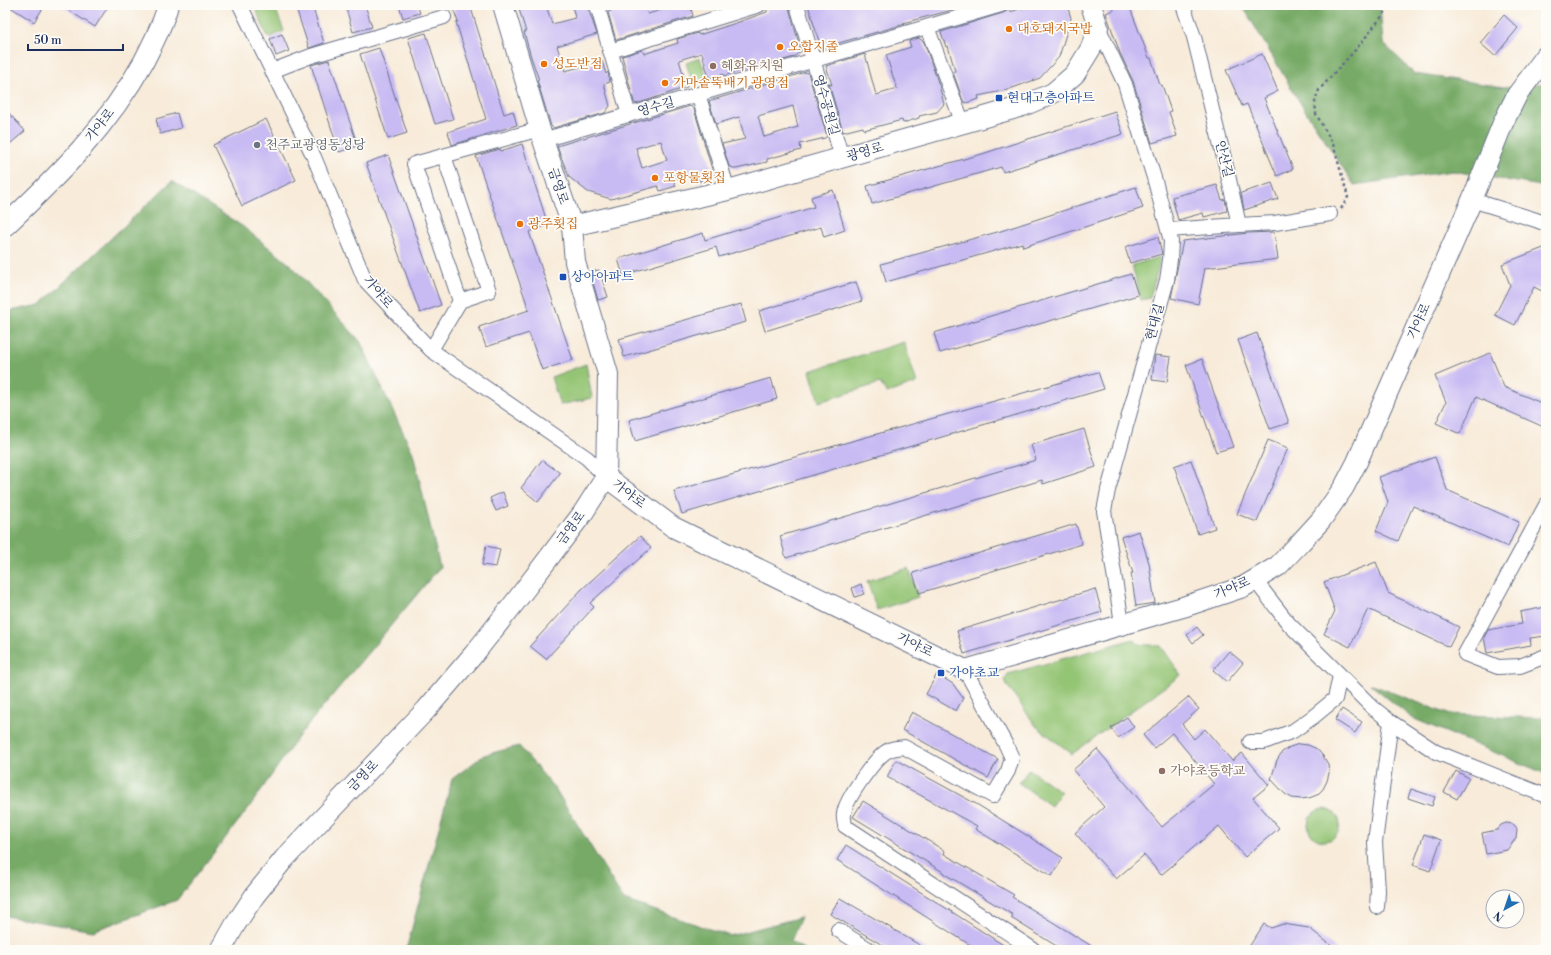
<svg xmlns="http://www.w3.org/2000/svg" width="1551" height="955" viewBox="0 0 1551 955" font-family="'Libre Bodoni','Noto Serif KR',serif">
  <rect width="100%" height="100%" fill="#fdfcf7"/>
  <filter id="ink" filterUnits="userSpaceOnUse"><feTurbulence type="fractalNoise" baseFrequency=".025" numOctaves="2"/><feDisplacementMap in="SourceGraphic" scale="8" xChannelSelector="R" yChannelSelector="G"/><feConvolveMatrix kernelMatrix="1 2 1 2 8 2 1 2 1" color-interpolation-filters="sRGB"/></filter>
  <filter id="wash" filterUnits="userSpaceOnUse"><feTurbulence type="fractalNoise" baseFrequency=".012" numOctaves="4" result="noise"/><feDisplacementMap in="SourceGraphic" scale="16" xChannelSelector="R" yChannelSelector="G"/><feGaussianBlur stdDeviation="0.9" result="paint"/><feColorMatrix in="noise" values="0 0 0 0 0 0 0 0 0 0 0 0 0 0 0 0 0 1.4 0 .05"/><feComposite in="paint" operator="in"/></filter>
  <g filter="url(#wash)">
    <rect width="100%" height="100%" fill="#f8ebd9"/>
    <path fill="#94c575" stroke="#587a6a" d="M254 5H274L284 31 268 38Z
      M700 58 708 80 693 85 686 63Z
      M1161 257 1150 298 1141 300 1132 265Z
      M904 342 917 383 887 393 880 383 819 402 810 371Z
      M586 364 592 398 560 405 551 377Z
      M909 568 918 597 877 610 867 581Z
      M1134 639 1138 644 1161 646 1181 675 1072 754 1036 726 1004 681 1008 674Z
      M1029 769 1061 792 1051 806 1019 783Z
      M1308 825a16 16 0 1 1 32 0a16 16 0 1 1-32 0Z"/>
    <path fill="#7a6" stroke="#496c62" d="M1242 5H1380L1383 43 1415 74 1504 87 1546 83V187L1453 171 1354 185 1297 98Z
      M172 181 242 226 292 266 360 341 413 453 440 567 301 733 248 809 177 900 93 931 5 916V312L40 305Z
      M1370 684 1448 714 1539 718 1546 715V774L1412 718Z
      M519 746 556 790 624 900 730 936 801 917 791 941 805 950H406L452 779 484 755Z"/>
    <g id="blocks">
      <path fill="#c8baf3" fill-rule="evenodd" d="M7 5H45L34 22Z
        M60 5H109L95 27Z
        M295 5H312L324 43 309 48Z
        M345 5H365L372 27 353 32Z
        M399 5H417L420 13 403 18Z
        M452 5H470L504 114 513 111 517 125 452 145 448 132 486 119 456 22H458Z
        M532 5H546L552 24 575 18 572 5H587L597 34 557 46 565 71 602 61 606 74 608 72 610 82 604 84 610 106 605 113 553 128 551 126 537 80H539L531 57 524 32H526L519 9Z
        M609 5H642L648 14 667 8 666 5H690L693 16 616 40 608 12 611 11Z
        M778 5H784L789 8 801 51 794 57 749 70 748 68 724 76 723 74 709 78 702 53 679 60 687 87 636 104 634 102 622 56 642 50 644 54 678 43 677 39 698 33 699 35 736 23 767 12V8Z
        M808 5H971L903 23 905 24 821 48Z
        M1032 5H1067L1071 18 1059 57 1040 78 1007 90 978 96 979 99 966 103 963 101 953 72 955 71 948 46 946 47 941 32 1003 13 1007 11 1009 7 1010 12Z
        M1113 5H1129L1149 58H1151L1160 85H1162L1171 111 1169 112 1177 136 1152 143 1133 81 1120 53 1106 13 1114 10Z
        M1504 15 1518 28 1495 56 1480 43Z
        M426 33 453 119 435 124 408 38Z
        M282 34 289 51 276 56 270 39Z
        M919 38 924 42 939 85 944 104 937 112 919 116V118L903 123 902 120 864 130 863 127 843 132 829 84 832 85 826 66 865 54 876 95 897 89 886 55 911 47 909 41Z
        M379 48 407 133 388 139 360 54Z
        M1262 54 1278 91 1264 98 1293 169 1277 176 1247 104 1242 106 1226 70Z
        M329 60 358 146 339 152 311 65Z
        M806 72 808 73 827 136 825 138 800 144 801 150 767 159V162L736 169 729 166 722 144 745 139 739 117 716 124 709 101ZM793 106 798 127 764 137 758 116Z
        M690 106 694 109 712 169 708 179 695 182 693 174 673 179 676 186 660 191 658 186 611 199 588 192 569 177 557 146ZM661 141 667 160 642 168 636 148Z
        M5 109 25 131 5 148Z
        M1115 111 1123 134 1003 172 1001 167 872 204 867 186 982 154Z
        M177 113 181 128 160 134 156 119Z
        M266 119 296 180 242 206 213 145Z
        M522 144 548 225 529 232 573 360 542 370 529 333 486 347 479 327 529 310 476 156 500 149 501 151Z
        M388 155 441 305 420 313 366 163Z
        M1272 183 1278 199 1244 210 1241 193Z
        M1217 185 1222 200 1225 199 1227 211 1204 217 1203 213 1178 220 1172 197Z
        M1136 187 1143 208 1023 247 1022 243 886 282 881 264 1001 231Z
        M833 190 845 230 824 237 821 227 719 257 716 247 623 275 618 259 703 233 705 240 814 207 811 197Z
        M1274 232 1278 259 1205 268 1198 304 1171 298 1183 241 1248 233Z
        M1158 237 1162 254 1130 263 1125 247Z
        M1546 247V293L1534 287 1515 325 1495 315 1510 285 1502 264Z
        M599 270 608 297 598 300 590 272Z
        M1131 274 1138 295 940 353 934 333Z
        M856 282 862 301 765 331 759 311Z
        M741 304 746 322 624 357 619 339Z
        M1257 333 1289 423 1270 429 1238 340Z
        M1490 353 1504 387 1546 405V428L1476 397 1460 434 1436 423 1446 402 1435 376Z
        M1155 355 1171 357 1167 382 1152 380Z
        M1202 359 1233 447 1216 452 1186 365Z
        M1098 372 1104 389 682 514 674 491Z
        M771 378 777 399 635 441 629 420Z
        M1084 429 1096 467 1043 484 1042 480 786 558 780 536 1036 460 1031 445Z
        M1268 440 1288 448 1257 522 1237 514Z
        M1435 457 1447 490 1519 522 1508 547 1413 506 1398 541 1376 531 1388 502 1379 477Z
        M542 460 560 473 538 502 521 488Z
        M1191 460 1215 528 1198 534 1174 466Z
        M503 492 508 506 496 511 490 498Z
        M1076 524 1082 544 919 593 913 573Z
        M1139 531 1149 563 1155 603 1136 606 1131 573H1133L1121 537Z
        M640 536 651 548 590 603 594 607 546 659 530 646 581 590Z
        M486 546 500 549 496 567 482 565Z
        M1376 562 1388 593 1459 627 1449 647 1368 609 1350 647 1324 634 1335 611 1324 582Z
        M861 584 864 594 855 597 852 588Z
        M1095 589 1102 612 964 654 957 631Z
        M1546 607V636L1530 638 1531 645 1487 653 1484 637 1488 630 1522 624 1520 612Z
        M1197 627 1203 635 1193 643 1187 635Z
        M1229 651 1243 663 1227 682 1213 670Z
        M937 674 953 684 963 698 956 711 926 694Z
        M1188 697 1199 709 1182 724 1194 739 1205 729 1232 761 1242 753 1269 785 1253 798 1279 828 1245 857 1219 826 1161 875 1144 855 1116 879 1075 833 1104 807 1073 770 1097 749 1162 827 1214 784 1172 733 1154 748 1143 735Z
        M1342 709 1362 722 1355 733 1335 720Z
        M912 712 998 759 988 778 902 730Z
        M1127 717 1134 727 1118 738 1111 728Z
        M1299 744 1308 745 1317 749 1323 756 1328 764 1329 773 1327 781 1323 789 1317 795 1309 798 1301 799 1292 798 1285 794 1271 779 1277 760 1282 752 1290 747Z
        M896 760 978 805 1063 858 1052 876 975 829 977 826 887 777Z
        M1456 771 1469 778 1457 799 1444 792Z
        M1411 789 1435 797 1432 806 1408 798Z
        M863 801 945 851 944 854 1014 895 1012 897 1098 950H1063L1011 918 1013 915 943 873V872L853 817Z
        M1506 823 1513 824 1516 827 1517 830 1516 838 1507 850 1486 854 1482 833 1497 830 1501 825Z
        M1424 834 1441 840 1430 871 1413 865Z
        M846 845 949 910 1011 950H978L837 860Z
        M840 898 928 950H891L830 914Z
        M1264 924 1271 928 1283 924 1309 928 1337 950H1247Z"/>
    </g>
  </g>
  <g filter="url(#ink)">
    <use href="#blocks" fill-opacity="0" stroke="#687189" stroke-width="1"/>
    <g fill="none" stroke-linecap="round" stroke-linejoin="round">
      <g stroke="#687189" stroke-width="16">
        <path id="street" d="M240 5 314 157 365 280 431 350 587 458 606 477
          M597 5 629 115
          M797 5 842 158
          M1183 5 1194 37 1226 166 1239 225 1275 223 1330 214
          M927 27 963 124
          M1098 27 1125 84 1155 181 1171 241 1170 260 1167 280 1108 490 1104 511 1122 623
          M610 51 759 5
          M272 71 311 56 444 17
          M698 94 728 190
          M543 140 1001 5
          M444 156 489 291 460 301
          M1472 200 1536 220 1546 224
          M1168 230 1239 225
          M431 350 460 301 414 164 540 129
          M1546 505 1465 654 1498 667 1520 666 1546 656
          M1254 579 1289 624 1372 707 1391 722 1436 752 1546 796
          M965 670 1006 745 1012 758 1008 771 993 796 904 747C899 748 893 748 889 750 876 756 845 800 844 814 843 818 845 823 845 826L1034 950
          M1250 742H1264L1293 731 1313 717 1335 699 1340 676
          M1377 907 1378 891 1375 842 1391 722
          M838 930 870 950"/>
      </g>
      <g stroke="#687189" stroke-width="22">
        <path id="secondary" d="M5 226C59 175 108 126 144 61 153 43 163 25 168 5
          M572 226 728 190 1023 106 1053 93 1075 74 1091 48 1098 27 1091 5
          M606 477 673 527 965 670 1183 607 1243 587 1278 566 1300 543 1321 520 1344 487 1357 462 1472 200 1503 123 1517 95 1546 56
          M221 950 235 925 255 895 284 859 426 710 474 654 516 601 583 513 606 477 608 374 575 262 572 226 543 140 503 5"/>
      </g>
      <path stroke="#687189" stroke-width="2.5" stroke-dasharray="3 3" stroke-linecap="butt" d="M1341 209 1348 197 1333 144 1316 114 1315 100 1319 90 1357 48 1391 5"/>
      <use href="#street" stroke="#fff" stroke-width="14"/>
      <use href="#secondary" stroke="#fff" stroke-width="20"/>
    </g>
  </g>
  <g fill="#e8710a" stroke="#fdfcf7" stroke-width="1.5">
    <circle cx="1009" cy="29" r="4"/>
    <circle cx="780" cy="47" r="4"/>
    <circle cx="544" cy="64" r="4"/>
    <circle cx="665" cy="83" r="4"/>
    <circle cx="655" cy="178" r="4"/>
    <circle cx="520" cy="224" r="4"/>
  </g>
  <g fill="#8d6e63" stroke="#fdfcf7" stroke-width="1.5">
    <circle cx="713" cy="66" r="4"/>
    <circle cx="1162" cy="771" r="4"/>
  </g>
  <g fill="#1a4fb4" stroke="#fdfcf7" stroke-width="1.5">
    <rect x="995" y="94" width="8" height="8" rx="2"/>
    <rect x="559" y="273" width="8" height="8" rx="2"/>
    <rect x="937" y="669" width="8" height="8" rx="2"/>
  </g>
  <circle fill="#6b7280" stroke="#fdfcf7" stroke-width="1.5" cx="257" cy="145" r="4"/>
  <g text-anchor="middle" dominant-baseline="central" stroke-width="3.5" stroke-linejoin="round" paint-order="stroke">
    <g font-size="13" fill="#c56008" stroke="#fdfcf7" text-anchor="start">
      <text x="1017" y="29">대호돼지국밥</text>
      <text x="788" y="47">오합지졸</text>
      <text x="552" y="64">성도반점</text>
      <text x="673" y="83">가마솥뚝배기 광영점</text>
      <text x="663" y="178">포항물횟집</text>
      <text x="528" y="224">광주횟집</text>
    </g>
    <g font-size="13" fill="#785e54" stroke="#fdfcf7" text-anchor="start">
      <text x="721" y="66">혜화유치원</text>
      <text x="1170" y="771">가야초등학교</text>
    </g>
    <g font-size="13" fill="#164399" stroke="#fdfcf7" text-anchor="start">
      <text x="1007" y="98">현대고층아파트</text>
      <text x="571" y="277">상아아파트</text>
      <text x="949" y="673">가야초교</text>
    </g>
    <g font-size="13" fill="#1b2f5e" stroke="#fdfcf7">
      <text transform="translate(826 105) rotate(74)">영수공원길</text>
      <text transform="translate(656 107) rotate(-16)">영수길</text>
      <text transform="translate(100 125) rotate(-52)">가야로</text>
      <text transform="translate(865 152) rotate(-16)">광영로</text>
      <text transform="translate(1224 159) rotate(76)">안산길</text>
      <text transform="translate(558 186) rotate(71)">금영로</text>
      <text transform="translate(378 292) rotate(50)">가야로</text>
      <text transform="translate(1419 321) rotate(-66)">가야로</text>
      <text transform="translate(1155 322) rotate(-75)">현대길</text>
      <text transform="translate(629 494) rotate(37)">가야로</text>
      <text transform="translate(571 528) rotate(-54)">금영로</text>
      <text transform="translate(1232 588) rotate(-23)">가야로</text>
      <text transform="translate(915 645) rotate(26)">가야로</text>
      <text transform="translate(363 776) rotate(-46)">금영로</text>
    </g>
    <g font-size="13" fill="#5b616d" stroke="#fdfcf7" text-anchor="start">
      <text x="265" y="145">천주교광영동성당</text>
    </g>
  </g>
  <rect width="1551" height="955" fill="none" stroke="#fdfcf7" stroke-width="20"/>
  <g transform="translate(1505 909) rotate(220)"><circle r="19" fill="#fdfcf7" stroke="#a3aaba"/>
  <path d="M0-3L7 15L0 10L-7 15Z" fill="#1f6fb2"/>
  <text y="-6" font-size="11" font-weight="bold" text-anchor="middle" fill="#1b2f5e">N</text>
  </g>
  <path d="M28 44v6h95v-6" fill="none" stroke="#1b2f5e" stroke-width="2"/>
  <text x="34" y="44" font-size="12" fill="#1b2f5e" stroke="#fdfcf7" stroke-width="3" paint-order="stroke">50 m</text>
</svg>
